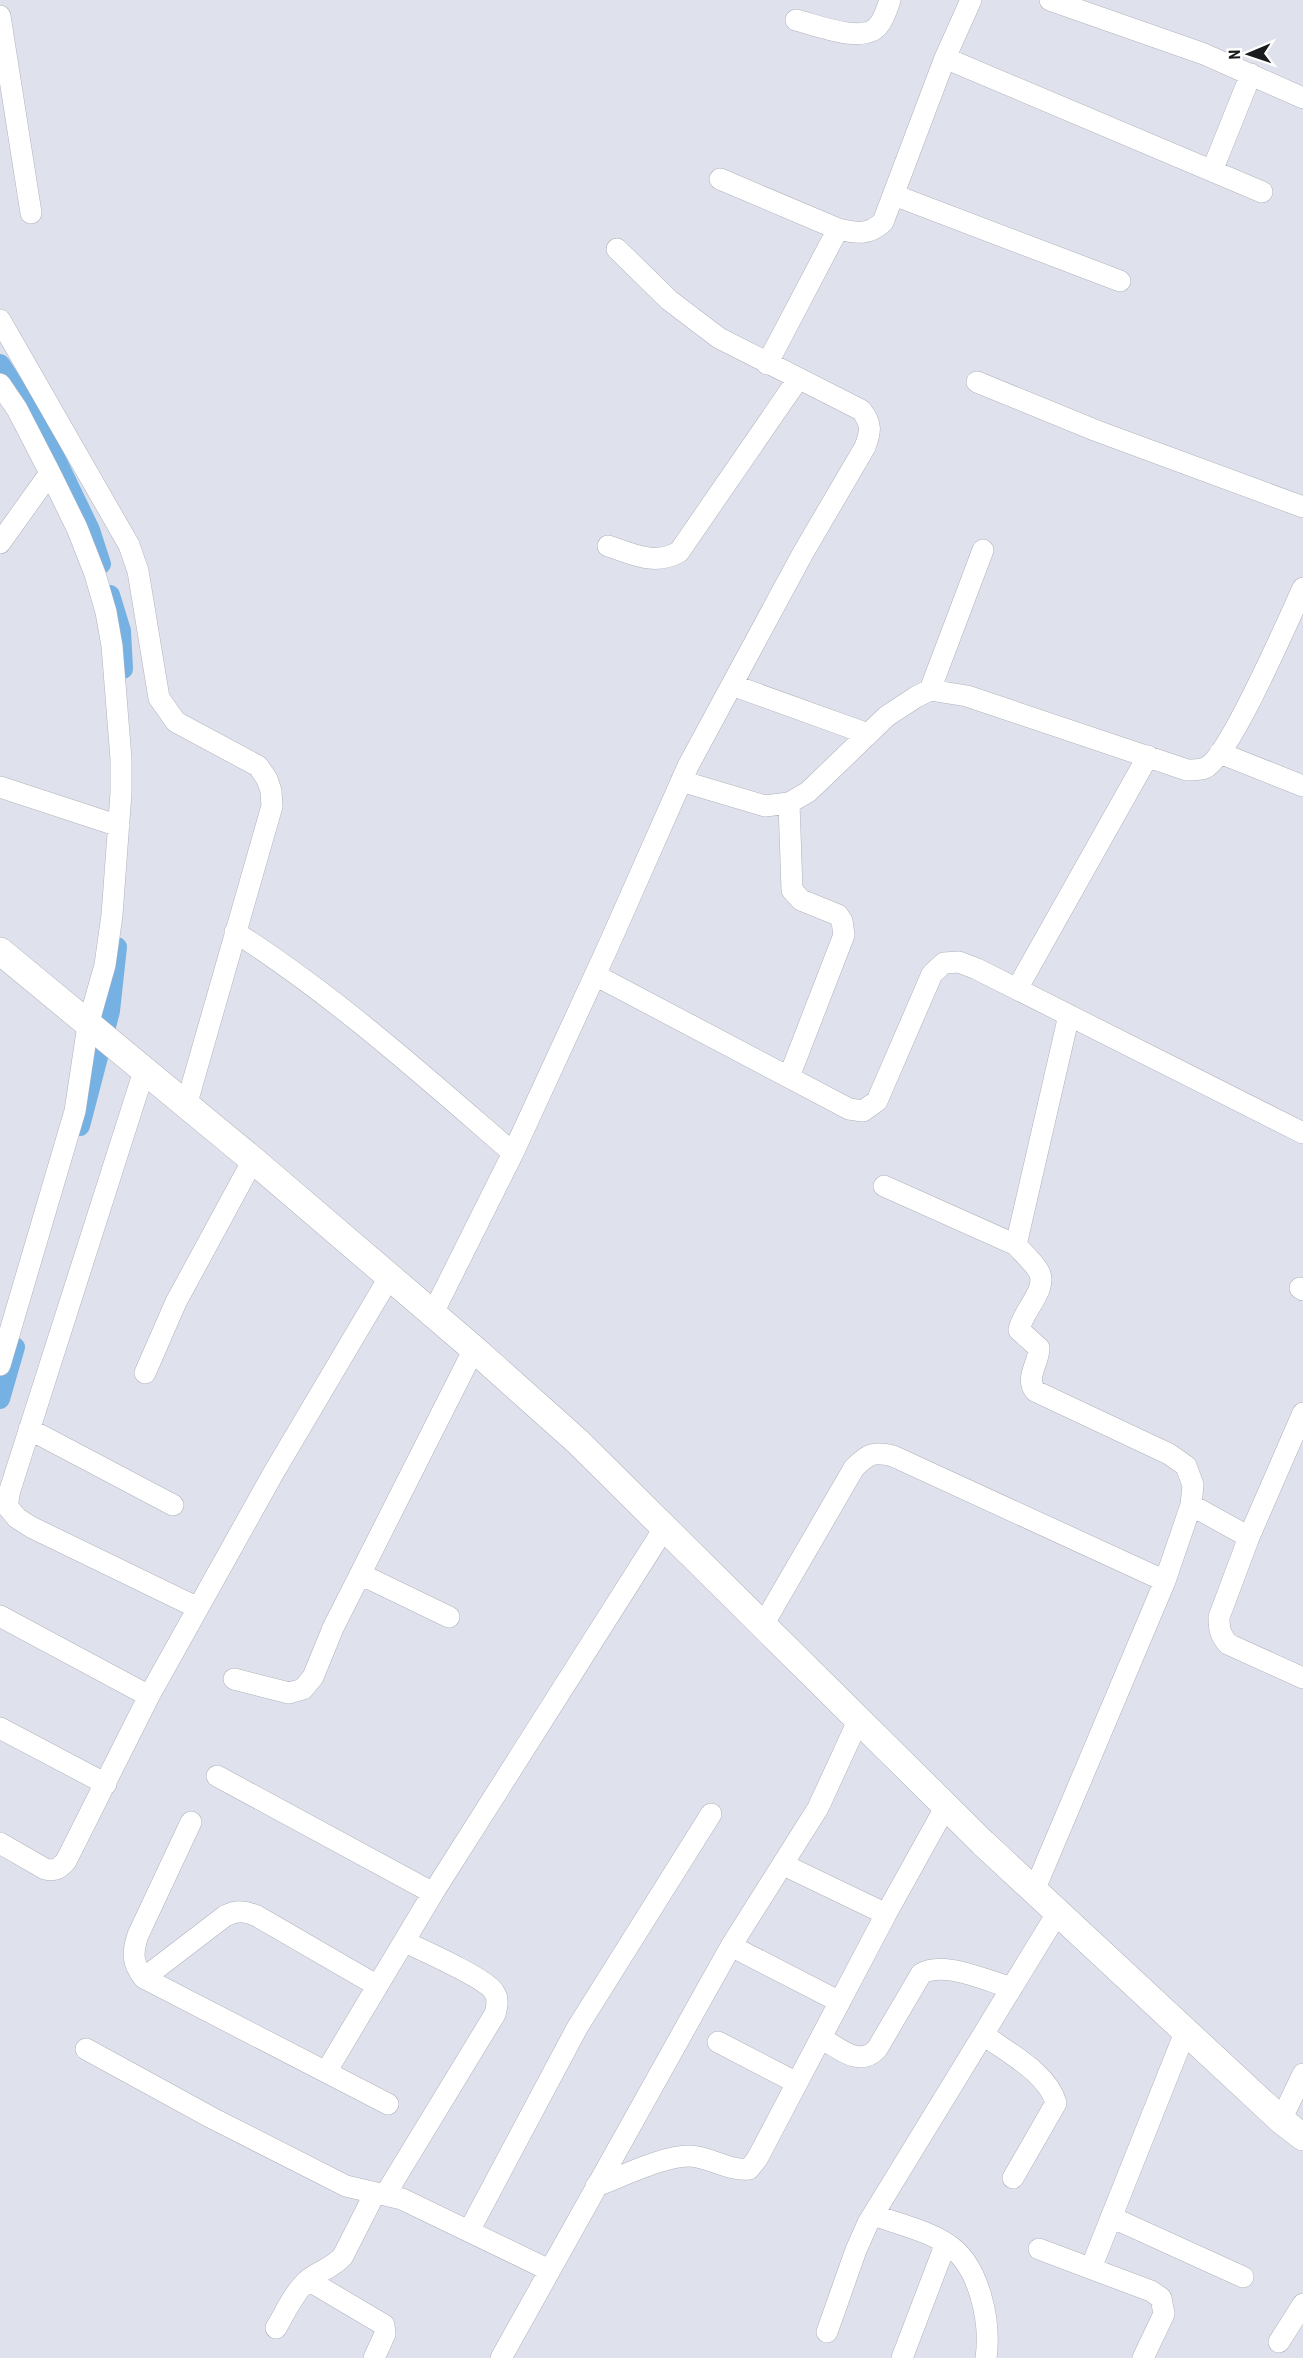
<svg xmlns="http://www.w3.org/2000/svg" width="1303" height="2358" viewBox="0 0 1303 2358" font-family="'Roboto Condensed',sans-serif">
  <rect width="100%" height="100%" fill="#dfe2ec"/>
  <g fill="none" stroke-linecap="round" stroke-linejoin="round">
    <path stroke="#76b1e3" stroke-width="20" d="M0 364 39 424 90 530 101 564
      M110 595 121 631 123 669
      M80 1126 110 1011 117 947
      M0 1399 15 1347"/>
    <g stroke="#b0b2bc" stroke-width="22">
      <path id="minor" d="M1050 0 1204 54 1303 98
        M0 16 31 213
        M796 20C816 25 863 44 878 26 884 19 887 9 890 0
        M945 58 1262 192
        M1212 171 1251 74
        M720 179 838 229 767 364
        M894 195 1120 281
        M838 229C856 233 868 236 883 222L945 58 971 0
        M0 320 129 545 138 571 159 698 176 722 258 766 267 779 271 791 272 806 186 1106
        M977 382 1097 431 1303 507
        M0 384 17 409 50 473 77 528 95 574 106 612 112 646 121 759V793L112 915 105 965 88 1025 75 1111 0 1365
        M0 543 50 473
        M608 546C634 554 654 566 679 552L798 379
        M732 685 868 734
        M930 690 983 550
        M1220 753 1303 786
        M681 781 765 806 789 803 808 792 887 716 916 697 930 690 967 696 1187 770C1192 770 1200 770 1205 768 1229 758 1289 618 1303 588
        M0 787 119 826
        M789 803 792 890 801 900 838 915 842 921 844 935 789 1077
        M235 932C335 996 423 1075 513 1153
        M595 975 849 1109 863 1111 877 1101 932 974 944 963 959 962 977 969 1303 1133
        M1017 989 1148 756
        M144 1071 10 1490 7 1506 17 1518 31 1527 198 1608
        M884 1186 1016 1245 1069 1015
        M1016 1245C1023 1253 1032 1261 1038 1270 1050 1288 1022 1311 1019 1330L1039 1348C1039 1363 1025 1377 1035 1391L1169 1454 1186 1466 1193 1485 1191 1505 1165 1581 1034 1891
        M1300 1288 1303 1290
        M433 1313 513 1153 607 949 688 766 803 553 865 447C871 431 872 424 861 410L719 338 669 300 617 249
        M145 1373 176 1302 253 1160
        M29 1429 173 1505
        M1191 1505 1249 1537 1219 1617C1219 1629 1220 1635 1228 1644L1303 1678
        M1249 1537 1303 1413
        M360 1574 449 1617
        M0 1616 149 1696
        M763 1625 854 1468C868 1454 873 1451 893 1456L1165 1581
        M234 1679 289 1693 303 1689 313 1677 333 1628 474 1349
        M0 1728 106 1784
        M217 1776 433 1893
        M191 1822 138 1935C132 1953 132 1963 144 1978L388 2104
        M0 1843 45 1869C55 1871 59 1869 66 1861L149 1696 274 1472 390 1276
        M784 1865 886 1914
        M731 1946 840 2002
        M144 1978 225 1916C237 1910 245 1911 257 1916L376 1985
        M984 2035C1008 2053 1048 2073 1056 2103L1013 2178
        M821 2038C839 2048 859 2068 877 2049L921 1974C944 1960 987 1981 1012 1988
        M718 2042 797 2083
        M86 2049 212 2118 346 2186 402 2199 549 2270
        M326 2072 433 1893 665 1527
        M1281 2120 1303 2074
        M596 2186C621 2177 665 2155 690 2156 711 2157 727 2171 749 2169L757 2159 886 1914 946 1806
        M385 2195 495 2014C497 2007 499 1999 494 1992 487 1979 422 1950 405 1942
        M874 2215C897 2224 926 2230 947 2244 980 2265 991 2323 986 2358
        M1111 2217 1243 2277
        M469 2231 577 2028 711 1814
        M1039 2249 1151 2291 1161 2298 1164 2314 1143 2358
        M1091 2268 1186 2030
        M308 2280 384 2325 385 2334 374 2358
        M276 2328C285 2313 294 2292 308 2280 319 2271 333 2268 343 2256L375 2193
        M827 2332 856 2250 868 2223 1058 1912
        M1279 2342 1303 2304
        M501 2358 731 1946 818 1808 859 1719
        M902 2358 946 2243"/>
    </g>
    <g stroke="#b0b2bc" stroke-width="28">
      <path id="major" d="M0 951 253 1160 474 1349 577 1441 983 1843 1281 2120 1303 2137"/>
    </g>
    <use href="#minor" stroke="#fff" stroke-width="21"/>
    <use href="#major" stroke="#fff" stroke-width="27"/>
  </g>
  <g transform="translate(1249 54) rotate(268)" stroke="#ffffff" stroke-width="4.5" paint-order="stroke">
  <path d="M0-4.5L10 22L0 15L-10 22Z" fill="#1a1b1e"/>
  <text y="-9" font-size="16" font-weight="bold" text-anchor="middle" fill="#1a1b1e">N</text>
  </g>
</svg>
